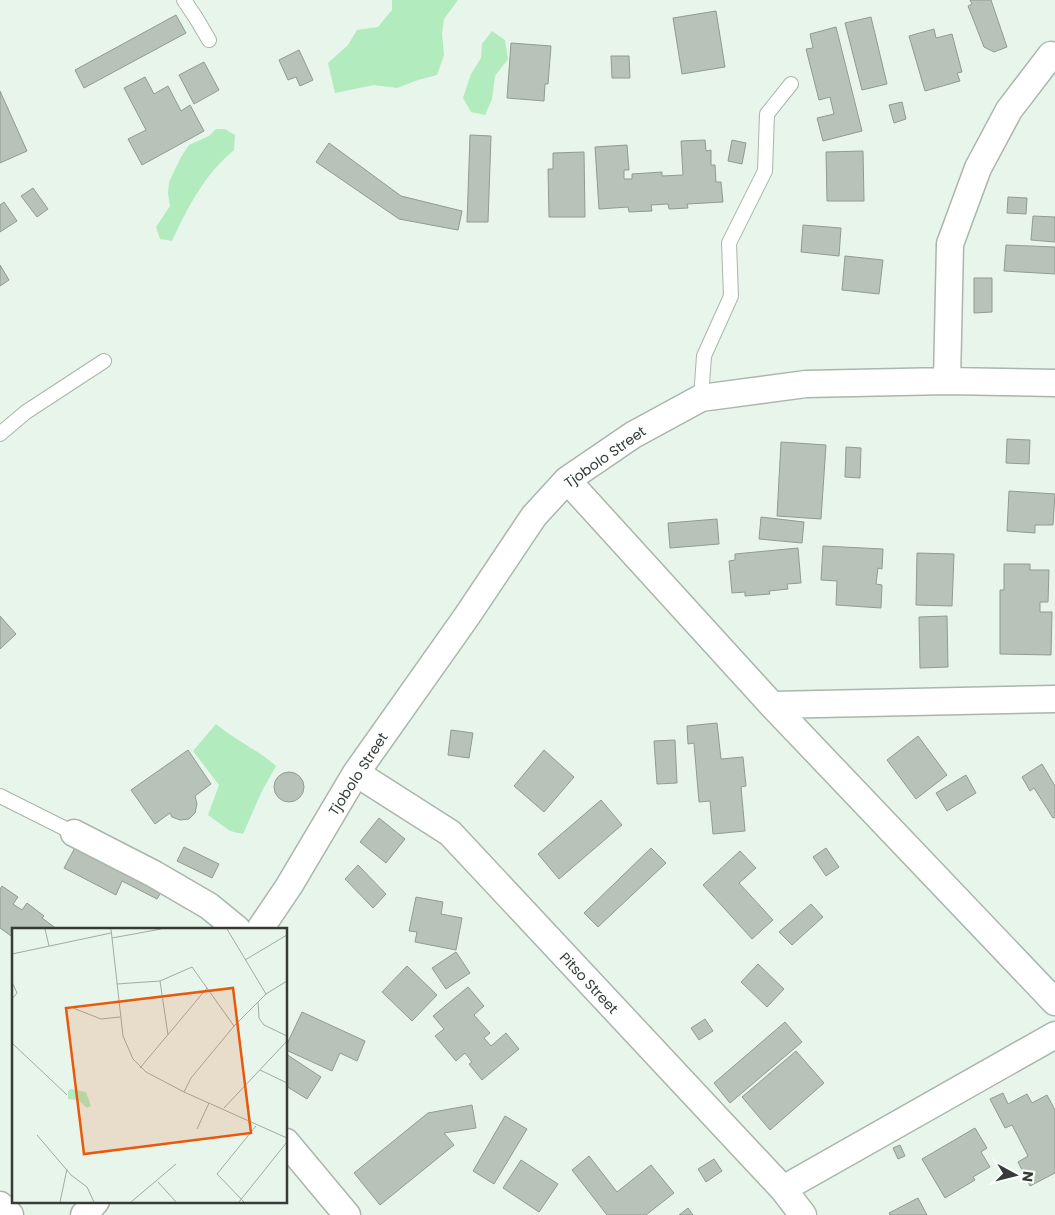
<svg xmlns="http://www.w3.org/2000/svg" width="1055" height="1215" viewBox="0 0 1055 1215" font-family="Poppins,sans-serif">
  <rect width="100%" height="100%" fill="#e8f5eb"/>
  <path fill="#b1ebbe" d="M392 0H458L444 19 442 34 444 55 437 75 418 80 397 88 374 85 335 93 328 63 348 45 357 30 378 27 392 10Z
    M492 31 505 40 508 59 495 76 492 99 485 115 471 112 463 98 471 74 481 58 482 44Z
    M216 129H225L235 135 234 150C204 175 188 207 172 241L160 239 156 227 170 206 168 194 169 182 181 157 189 145 209 136Z
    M216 724C235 740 258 750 276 766L262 791 243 834 230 831 208 815 219 785 193 751Z"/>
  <path fill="#b7c3b9" stroke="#909b92" d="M970 0H991L1007 47 994 52 984 47 968 6 972 4Z
    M716 11 725 67 682 74 673 18Z
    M176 15 186 33 84 88 75 70Z
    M871 17 887 84 862 90 845 23Z
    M836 27 862 131 823 141 817 118 834 114 830 97 819 100 806 49 813 48 810 34Z
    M934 29 936 38 952 34 962 72 957 73 960 81 925 91 909 36Z
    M511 43 551 46 548 84H545L544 101 507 98Z
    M299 50 313 80 300 86 296 77 288 80 279 60Z
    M611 56H629L630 78H612Z
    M204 62 219 90 194 104 179 75Z
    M145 77 154 94 168 86 181 111 190 105 204 131 142 165 128 139 146 130 124 88Z
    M0 91 27 151 0 163Z
    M902 102 906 119 894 123 889 105Z
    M470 135 491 136 488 222H467Z
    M705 140 706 151 711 150V165H715L716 182H721L723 202 687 204 688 208 669 209 668 204 651 205 652 211 629 212 628 207 599 209 595 147 627 145 629 170H624V179H632V174L662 172V176L683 175 681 141Z
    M732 140 746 143 742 164 728 161Z
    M329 143 401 196 462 211 458 230 399 219 316 162Z
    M863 151 864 201H827L826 152Z
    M584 152 585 217H549L548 169H553V153Z
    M33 188 48 209 37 217 21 196Z
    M1008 197 1027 198 1026 214 1007 213Z
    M4 202 17 221 0 232V205Z
    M1033 216 1055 217V242L1031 240Z
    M803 225 841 228 839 256 801 252Z
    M1006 245 1055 247V274L1004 271Z
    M845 256 883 260 879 294 842 290Z
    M0 265 9 280 0 286Z
    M974 278H992V312L974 313Z
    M1007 439 1030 440 1029 464 1006 463Z
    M781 442 826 445 821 519 777 516Z
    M846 447 861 448 860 478 845 477Z
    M1009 491 1055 494 1053 525H1035V533L1007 531Z
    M761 517 804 522 802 543 759 539Z
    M717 519 719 544 670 548 668 523Z
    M823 546 883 549 882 569 878 568 876 584 882 585 881 608 836 605 837 581 821 580Z
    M798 548 801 583 787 584 788 589 769 591 770 594 745 596V592L732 593 729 561 735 560V554Z
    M917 553 954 554 952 606 916 605Z
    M1004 564H1030V570H1049L1048 602H1040V612H1052L1051 655 1000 654V590H1004Z
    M0 616 16 634 0 649Z
    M947 616 948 667 920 668 919 617Z
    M717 723 721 759 743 757 746 786 741 787 745 831 713 834 710 801 699 802 694 743 688 744 687 726Z
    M451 730 473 733 469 758 448 755Z
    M918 736 947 775 916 799 887 760Z
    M675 740 677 783 657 784 654 741Z
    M188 750 211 784 195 796 197 804 195 813 189 819 180 820 172 817 170 813 155 824 131 790Z
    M544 750 574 777 544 812 514 786Z
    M1042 764 1055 786V817L1053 818 1034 788 1030 791 1022 777Z
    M274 787a15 15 0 1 1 30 0a15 15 0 1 1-30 0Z
    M966 775 976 793 947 811 936 793Z
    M601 800 622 825 559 879 538 854Z
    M379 818 405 839 386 863 360 842Z
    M77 844 163 889 157 899 122 881 116 895 64 868Z
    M184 847 219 864 212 878 177 861Z
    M651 848 666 863 598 927 584 913Z
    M826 848 839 867 826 876 813 857Z
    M740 851 756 868 739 883 773 920 752 939 703 885Z
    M358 865 386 894 373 908 345 879Z
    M2 886 18 897 13 904 22 910 27 903 44 916 42 918 57 929H14V938L0 928V889Z
    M416 897 443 902 441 914 462 918 456 950 415 942 417 932 409 931Z
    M811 904 823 917 792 945 779 932Z
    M456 952 470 973 446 989 432 968Z
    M758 964 784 989 767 1007 741 982Z
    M407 966 437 995 412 1021 382 992Z
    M468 987 484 1006 474 1015 490 1033 484 1038 491 1046 506 1033 519 1049 482 1080 469 1064 472 1062 465 1053 456 1061 435 1036 444 1029 433 1016Z
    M302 1012 365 1041 357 1061 340 1053 332 1071 286 1050V1046Z
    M705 1019 713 1031 699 1040 691 1028Z
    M785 1022 802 1042 730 1103 714 1083Z
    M796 1051 824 1083 770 1130 742 1097Z
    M286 1054 321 1077 307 1099 286 1086Z
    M1003 1093 1008 1104 1027 1094 1032 1103 1047 1095 1055 1110V1173L1030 1186 1018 1162 1028 1156 1012 1125 1005 1128 990 1099Z
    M472 1105 476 1128 444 1133 454 1145 380 1205 354 1173 428 1113Z
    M505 1116 527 1129 494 1184 473 1171Z
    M975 1128 987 1148 981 1152 990 1167 973 1177 975 1180 945 1198 922 1159Z
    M900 1145 905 1156 898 1159 893 1148Z
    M589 1156 617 1192 651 1165 674 1193 646 1215H607L572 1170Z
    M714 1159 722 1171 706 1182 698 1169Z
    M521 1160 558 1184 539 1212 503 1188Z
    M918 1198 927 1215H890L889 1213Z
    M688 1208 693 1215H679Z"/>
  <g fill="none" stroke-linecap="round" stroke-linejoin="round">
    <g stroke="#aab5ac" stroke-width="16">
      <path id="lane" d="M184 0 196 18 209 40
        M701 398 704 356 731 296 729 243 765 171 767 114 791 84
        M0 434 26 412 104 361
        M0 796 74 833"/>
    </g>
    <g stroke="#aab5ac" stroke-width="29">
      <path id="street" d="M947 381 950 244 978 168 1009 110 1051 55
        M567 480 772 705 1055 1002
        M772 705 1055 699
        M356 773 450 833 783 1189 803 1215
        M74 833 154 874 209 906 237 929
        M260 929 289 886 356 773 467 616 534 516 567 480 633 435 701 398 806 384 947 381 1055 383
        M286 1142 347 1215
        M783 1189 1055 1035
        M0 1205 10 1215
        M84 1215 96 1201"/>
    </g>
    <use href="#lane" stroke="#fff" stroke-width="14"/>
    <use href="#street" stroke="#fff" stroke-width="26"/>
  </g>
  <g text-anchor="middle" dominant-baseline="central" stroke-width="4.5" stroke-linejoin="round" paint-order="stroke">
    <g font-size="14" fill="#363b37" stroke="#fcfffd">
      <text transform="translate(605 457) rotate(-35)">Tjobolo Street</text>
      <text transform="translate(358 774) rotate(-57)">Tjobolo Street</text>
      <text transform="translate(589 983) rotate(47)">Pitso Street</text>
    </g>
  </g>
  <g transform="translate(12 928)">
    <rect width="275" height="275" fill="#e8f5eb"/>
    <path d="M59 161 74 164 79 178 75 180 66 172 56 171V163Z" fill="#b1ebbe"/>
    <path fill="none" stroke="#a1aba3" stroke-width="1" d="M33 1 37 18M99 1 111 108 121 131 134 144 172 164 275 210M215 1 254 66M100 10 149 1M0 26 99 5M233 32 275 7M148 53 156 107M0 54 5 65 0 71M105 56 148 53 180 39 222 98M246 74 247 90 252 97 275 108M61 80 89 91 108 89M0 115 55 167M128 140 195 60M248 142 275 155M172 164 179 150 222 98 254 66 275 53M212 180 275 113M185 201 197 175M25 207 59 247 75 259 82 274M146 254 164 274M48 274 55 241M119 274 164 236M227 274 275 214M232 274 205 246 244 198"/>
    <path fill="#e8590c" fill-opacity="0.15" stroke="#e8590c" stroke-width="2.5" d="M221 60 239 205 72 226 54 80Z"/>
    <rect width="275" height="275" fill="none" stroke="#363b37" stroke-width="2.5"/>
  </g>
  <g transform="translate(1015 1175) rotate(97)" stroke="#fcfffd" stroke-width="4" paint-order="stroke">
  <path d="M0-4L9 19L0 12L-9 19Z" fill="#363b37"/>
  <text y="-8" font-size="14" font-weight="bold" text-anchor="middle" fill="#363b37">N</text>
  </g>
</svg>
